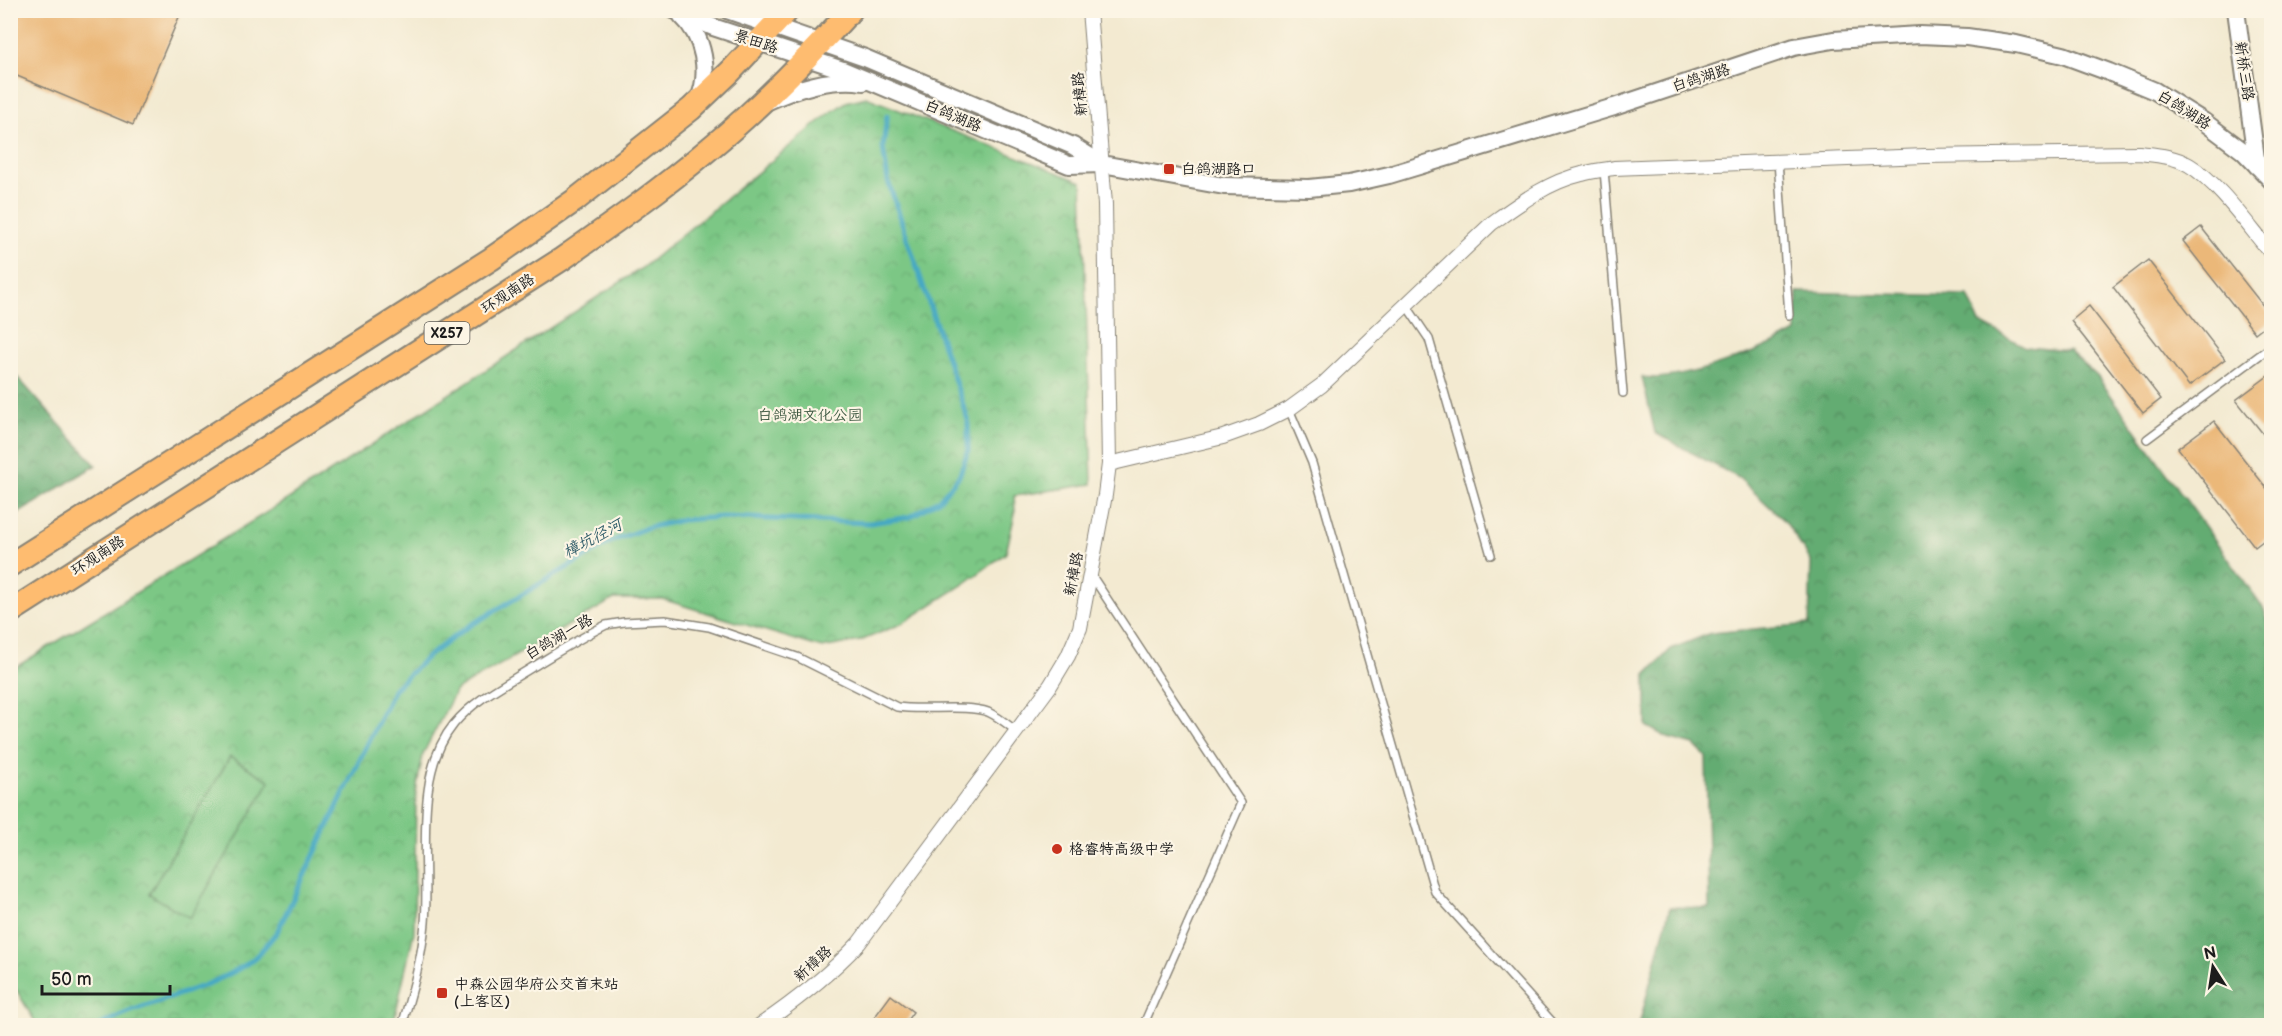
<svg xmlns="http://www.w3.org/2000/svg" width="2282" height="1036" viewBox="0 0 2282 1036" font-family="'Balsamiq Sans','LXGW WenKai TC',sans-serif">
  <defs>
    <pattern id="forest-crowns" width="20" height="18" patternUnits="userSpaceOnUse" patternTransform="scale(1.5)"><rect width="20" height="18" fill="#64ac72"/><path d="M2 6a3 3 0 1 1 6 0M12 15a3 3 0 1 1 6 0" fill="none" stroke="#528b5d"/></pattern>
    <pattern id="park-crowns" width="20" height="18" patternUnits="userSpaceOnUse" patternTransform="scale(1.5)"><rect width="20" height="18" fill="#7bc785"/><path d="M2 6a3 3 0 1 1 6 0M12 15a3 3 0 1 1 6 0" fill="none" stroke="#6aaa72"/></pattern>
  </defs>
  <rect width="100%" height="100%" fill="#fcf5e5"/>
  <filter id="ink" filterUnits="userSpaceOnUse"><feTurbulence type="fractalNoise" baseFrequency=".0167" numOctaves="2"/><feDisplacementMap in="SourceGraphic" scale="12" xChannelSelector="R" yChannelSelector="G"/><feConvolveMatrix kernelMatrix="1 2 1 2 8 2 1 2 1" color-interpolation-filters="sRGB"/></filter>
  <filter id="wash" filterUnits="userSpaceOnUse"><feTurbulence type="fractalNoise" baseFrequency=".008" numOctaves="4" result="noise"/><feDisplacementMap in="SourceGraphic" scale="24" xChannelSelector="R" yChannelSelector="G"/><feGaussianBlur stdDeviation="1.35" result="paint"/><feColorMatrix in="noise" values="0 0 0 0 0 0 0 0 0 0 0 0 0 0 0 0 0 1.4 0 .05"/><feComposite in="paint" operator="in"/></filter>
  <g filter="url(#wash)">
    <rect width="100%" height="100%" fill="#f3ead1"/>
    <path fill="url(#forest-crowns)" stroke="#406447" stroke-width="1.5" d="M1797 292 1968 296 1980 323 2026 347 2069 351 2097 376 2263 607 2272 632 2271 1025H1639L1670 907 1709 908 1706 757 1694 745 1668 738 1646 726V675L1671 649 1711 633 1809 624 1811 561 1785 521 1739 478 1655 433 1642 377C1680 383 1762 351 1796 332Z
      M11 370 96 465 11 518H10Z"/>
    <path fill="url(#park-crowns)" stroke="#4c7250" stroke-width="1.5" d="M866 97 1082 182 1092 484 1014 496 1015 513 1006 553 964 584 901 624 860 641 822 648 662 599H614L456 690 423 754 416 791 414 932 393 1025H37L11 981V670L290 498 642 268 826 116 846 102Z"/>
    <path fill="#7bc785" stroke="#4c7250" stroke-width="1.5" d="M230 757 270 781 190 918 149 894Z"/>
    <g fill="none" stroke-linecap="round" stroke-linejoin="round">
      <path stroke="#44a8c4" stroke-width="5" d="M99 1026C147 999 207 993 252 960 261 953 269 941 277 932L394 689 427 657 466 628 610 542 646 528 682 520 723 517 870 523 910 517 940 499 959 476 968 451V420L888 181 883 147 887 116"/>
    </g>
    <g id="blocks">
      <path fill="#ebb879" d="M10 10H182L133 125 10 73Z
        M2201 227 2272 317V320L2255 333 2183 241Z
        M2148 260 2225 359 2189 386 2113 287Z
        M2089 306 2161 399 2143 413 2071 321Z
        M2272 373V445L2236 400Z
        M2214 421 2272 495V534L2255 547 2178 448Z
        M891 995 913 1012 903 1026H868Z"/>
    </g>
  </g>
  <g filter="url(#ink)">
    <use href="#blocks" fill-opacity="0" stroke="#888376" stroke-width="1.5"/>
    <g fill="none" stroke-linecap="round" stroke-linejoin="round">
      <g stroke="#888376" stroke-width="10">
        <path id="service" d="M1778 161 1789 315
          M1604 170 1623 393
          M1406 305 1429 339 1491 555
          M1289 409 1312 463 1435 892 1556 1026
          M2147 439 2272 346
          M1092 576 1241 803 1143 1026
          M402 1026C412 992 422 958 425 923 430 862 412 775 454 724 475 699 504 685 531 668 556 653 580 638 606 625L624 622 665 620 709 627 797 657 897 707C923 711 967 704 988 712 999 717 1007 724 1016 731"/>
      </g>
      <g stroke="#888376" stroke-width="16">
        <path id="minor" d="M1109 464 1223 437 1259 424 1289 409 1322 385 1492 223C1520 203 1548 182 1582 174 1592 171 1604 170 1614 168L1925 156 2139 153C2156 155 2174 156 2189 165 2218 182 2249 227 2272 254
          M759 1026C796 1001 828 976 859 943L1050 686 1068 656 1080 628 1105 495 1109 464 1105 204 1089 10"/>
      </g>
      <g stroke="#888376" stroke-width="20">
        <path id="tertiary" d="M674 10 713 27 843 70 1069 165 1102 164 1224 186 1309 188 1349 184 1389 175 1614 107 1794 47 1833 40 1920 35 1967 37 2016 44 2063 55 2109 72 2155 91 2203 121 2243 151 2272 181
          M727 10 865 58 1073 146 1102 164
          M2236 10 2257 166
          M681 15C704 36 711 74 698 101
          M766 102C794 89 832 77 863 82"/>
      </g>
      <g stroke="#888376" stroke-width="26">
        <path id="primary" d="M10 565 491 259 574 201 691 109 730 72 788 10
          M10 612 562 259C612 224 662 189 709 149 760 107 807 59 851 10"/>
      </g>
      <use href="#service" stroke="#fff" stroke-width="7"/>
      <use href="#minor" stroke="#fff" stroke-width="14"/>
      <use href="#tertiary" stroke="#fff" stroke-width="16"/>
      <use href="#primary" stroke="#febc70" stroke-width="22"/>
    </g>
  </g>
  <g fill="#c8321e" stroke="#fcf5e5" stroke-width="2">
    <rect x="1163" y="163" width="12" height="12" rx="3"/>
    <circle cx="1057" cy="849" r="6"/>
    <rect x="436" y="987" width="12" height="12" rx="3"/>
  </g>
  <g text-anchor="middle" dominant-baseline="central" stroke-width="4.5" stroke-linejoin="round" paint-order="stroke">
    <rect fill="#fcf5e5" stroke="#5f5d58" stroke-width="1.5" x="424.5" y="322" width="45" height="22" rx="4.5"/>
    <g font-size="14" font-weight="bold" fill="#1c1c1c">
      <text x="447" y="333">X257</text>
    </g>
    <g font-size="15" fill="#1c1c1c" stroke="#fcf5e5">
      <text transform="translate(756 42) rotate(18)">景田路</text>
      <text transform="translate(2244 71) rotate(82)">新桥三路</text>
      <text transform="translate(1701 78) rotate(-18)">白鸽湖路</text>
      <text transform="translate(1080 94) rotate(-95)">新樟路</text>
      <text transform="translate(2184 110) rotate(32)">白鸽湖路</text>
      <text transform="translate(953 116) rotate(23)">白鸽湖路</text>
      <text transform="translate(508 294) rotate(-33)">环观南路</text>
      <text transform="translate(98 556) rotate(-33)">环观南路</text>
      <text transform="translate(1074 574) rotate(-79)">新樟路</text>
      <text transform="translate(559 637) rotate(-30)">白鸽湖一路</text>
      <text transform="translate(813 964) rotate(-42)">新樟路</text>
    </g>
    <g font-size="15" fill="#1c1c1c" stroke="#fcf5e5" text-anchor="start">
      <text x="1181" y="169">白鸽湖路口</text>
      <text x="1069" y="849">格睿特高级中学</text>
      <text x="454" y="984">中森公园华府公交首末站<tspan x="454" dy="17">(上客区)</tspan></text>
    </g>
    <g font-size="15" fill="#3d5841" stroke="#fcf5e5">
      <text x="810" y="415">白鸽湖文化公园</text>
    </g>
    <g font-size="16" font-style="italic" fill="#2e5b68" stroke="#fcf5e5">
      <text transform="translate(593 539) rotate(-28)">樟坑径河</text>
    </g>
  </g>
  <rect width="2282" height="1036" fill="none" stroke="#fcf5e5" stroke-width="36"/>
  <g transform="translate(2213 967) rotate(348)" stroke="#fcf5e5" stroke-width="4.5" paint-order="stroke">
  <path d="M0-4.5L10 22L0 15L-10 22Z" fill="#1c1c1c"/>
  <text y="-9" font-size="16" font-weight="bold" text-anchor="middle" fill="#1c1c1c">N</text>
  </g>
  <path d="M42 985v9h128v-9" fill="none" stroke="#1c1c1c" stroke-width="3"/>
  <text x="51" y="985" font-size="18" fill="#1c1c1c" stroke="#fcf5e5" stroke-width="4.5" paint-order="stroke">50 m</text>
</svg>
